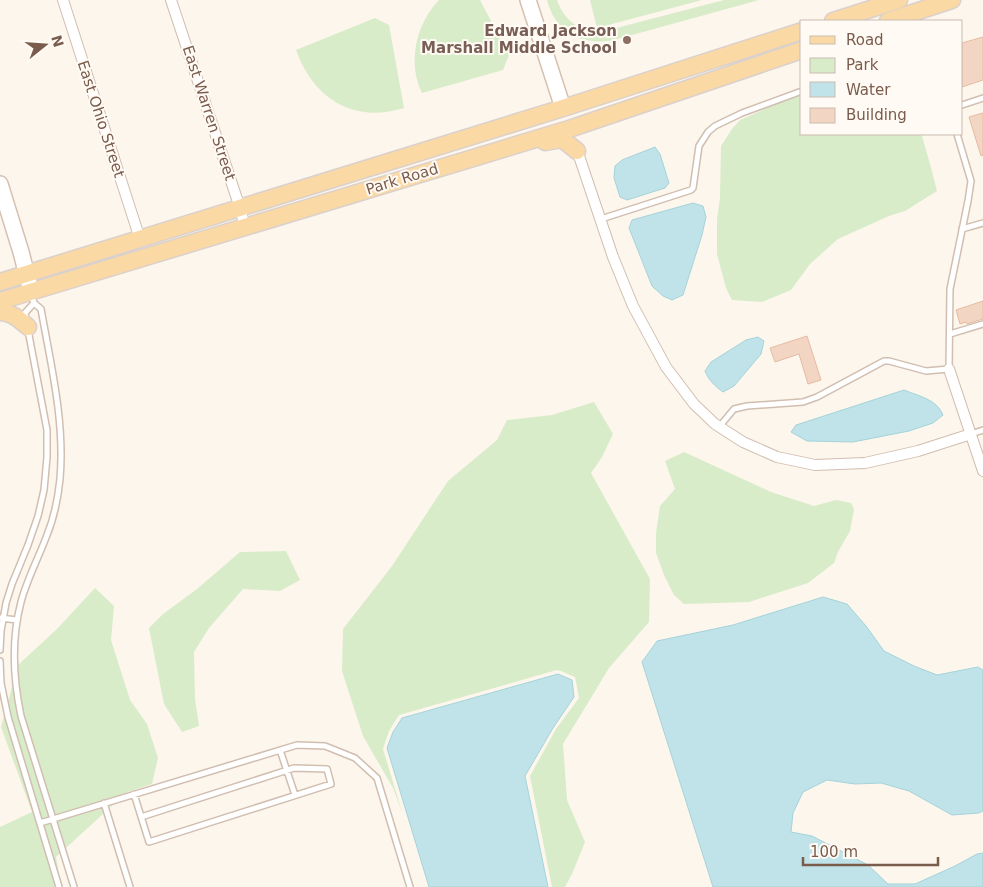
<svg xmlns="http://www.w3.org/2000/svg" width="983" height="887" viewBox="0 0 983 887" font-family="'DejaVu Sans',sans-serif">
  <rect width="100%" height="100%" fill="#fdf6ec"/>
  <path fill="#d8ecc9" d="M439 0H480L509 55 503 70 422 93C407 62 416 24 439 0Z
    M547 0H557C564 20 579 32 601 32L724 0H759L614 40C582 46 556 34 547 0Z
    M590 0H702L597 28Z
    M375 18 389 25 404 108C353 124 313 98 296 50Z
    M802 94V134H919L922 136 930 164 937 191 905 211 889 216 838 239 810 264 791 290 762 302 732 300 726 288 717 254V219L720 198 721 146 732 129 740 120 797 95Z
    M594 402 613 434 602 457 591 473 650 579 649 622 609 668 563 744 567 800 585 842 572 874 565 887H552L530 776 556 729 579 698 575 677 561 671 557 670 399 715 389 731 383 749 402 812 393 788 363 736 342 671 343 629 392 566 448 481 497 440 507 420 552 415Z
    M684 452 771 492 814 506 836 500 851 503 854 509 850 531 838 552 834 563 808 583 749 602 684 604 674 595 664 575 656 553V533L660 506 675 489 665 461Z
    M286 551 300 580 280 591 243 589 209 628 194 652 195 699 199 726 182 732 164 704 149 628 163 614 197 589 240 552Z
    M95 588 114 606 111 640 130 700 147 724 158 758 152 784 127 792 56 857 61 887H0V827L32 812 1 727 18 665 57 629Z"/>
  <path fill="#bfe3e8" stroke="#a5d3da" d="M655 147 660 154 669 183 665 188 627 200 620 197 614 178 615 166 622 160Z
    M693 203 703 206 706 217 702 235 683 295 672 300 663 296 652 286 629 228 632 220Z
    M758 337 764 341 761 354 734 386 723 392C715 386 709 381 705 371L711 362 746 340Z
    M904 390C918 396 937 399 943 415L933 423 909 431 853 442 807 441 791 432 796 425Z
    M823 597 847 604 866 626 884 651 914 666 937 675 978 667 983 670V811L979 813 952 815 909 791 881 783 855 784 827 780 803 792 793 813 791 832 812 836 868 865 888 884H915L955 866 977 854 983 853V887H713L642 662 657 641 733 625Z
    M558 674 572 680 574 697 553 728 525 776 548 887H429L387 748 393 732 402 718Z"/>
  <path fill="#f3d5c3" stroke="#e6bba3" d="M983 37V80L962 87V43Z
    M983 113V155L981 156 969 117Z
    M983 301V319L967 324 966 322 960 324 956 310Z
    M807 336 821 380 808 384 799 354 775 362 770 348Z"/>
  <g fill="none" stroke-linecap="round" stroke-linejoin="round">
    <g stroke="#d1beb0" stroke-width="8">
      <path id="lane" d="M962 105 983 98
        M601 219 691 190 693 188 699 146 708 132 715 126 742 113 802 91
        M962 229 983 223
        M31 293 34 303 41 309C51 365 65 422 60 479 58 498 54 518 47 535 39 557 27 579 21 602 11 640 13 678 21 716L74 887
        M26 320 25 313 34 303
        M950 334 983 324
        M719 427 734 409 747 406 803 402 817 397 884 361H889L926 371 949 369 950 289 968 201 971 181 957 134
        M971 434 983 430
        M0 618 17 620
        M0 650 1 631 6 603 12 584 28 545 38 516 44 490 47 457V430L28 330
        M0 661 1 683 8 717 59 887
        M280 750 295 795
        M134 794 149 842 331 784 327 769 294 768 141 817
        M104 803 130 887
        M40 823 297 745 325 746 355 758 377 778 410 887"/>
    </g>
    <g stroke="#d1beb0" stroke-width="12">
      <path id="street" d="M63 0 140 239
        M171 0 240 208 245 227
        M576 147 613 257 633 306 666 367 694 404 715 424 743 442 777 457 815 465 865 463 918 451 971 434
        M949 369 983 471"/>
    </g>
    <g stroke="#d6c0b0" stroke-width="18">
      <path id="secondary" d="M528 0 563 108
        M0 184 21 252 31 291"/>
    </g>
    <g stroke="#dad1cd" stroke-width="19">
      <path id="primary" d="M833 21 899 0
        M888 21 952 0
        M545 142 562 139 577 151
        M0 282 563 108 802 31
        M0 301 569 129 802 50
        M0 312C13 313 19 319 28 327"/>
    </g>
    <use href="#lane" stroke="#fff" stroke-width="5"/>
    <use href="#street" stroke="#fff" stroke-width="10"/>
    <use href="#secondary" stroke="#fff" stroke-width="15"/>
    <use href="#primary" stroke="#fbd9a5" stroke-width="16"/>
  </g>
  <circle fill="#8d6e63" stroke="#fffaf3" stroke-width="2" cx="627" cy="40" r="5"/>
  <g text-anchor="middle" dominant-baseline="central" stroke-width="4" stroke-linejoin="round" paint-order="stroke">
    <g font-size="15" font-weight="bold" fill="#785e54" stroke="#fffaf3" text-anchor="end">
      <text x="617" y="31">Edward Jackson<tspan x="617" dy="17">Marshall Middle School</tspan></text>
    </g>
    <g font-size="15" fill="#7a5c4d" stroke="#fffaf3">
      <text transform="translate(209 113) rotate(72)">East Warren Street</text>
      <text transform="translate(101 119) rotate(72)">East Ohio Street</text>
      <text transform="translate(402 179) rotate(-17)">Park Road</text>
    </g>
  </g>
  <rect x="800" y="20" width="162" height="115" fill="#fffaf3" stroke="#cabbb1"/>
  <rect x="810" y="36" width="25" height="8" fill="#fbd9a5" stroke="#cabbb1"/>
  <text x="846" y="45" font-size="15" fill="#7a5c4d">Road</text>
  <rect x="810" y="58" width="25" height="15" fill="#d8ecc9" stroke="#cabbb1"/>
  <text x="846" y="70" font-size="15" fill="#7a5c4d">Park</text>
  <rect x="810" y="82" width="25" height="15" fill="#bfe3e8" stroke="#cabbb1"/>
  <text x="846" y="95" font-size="15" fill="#7a5c4d">Water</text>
  <rect x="810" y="108" width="25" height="15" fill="#f3d5c3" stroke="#cabbb1"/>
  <text x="846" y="120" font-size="15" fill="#7a5c4d">Building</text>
  <g transform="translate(45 45) rotate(73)" stroke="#fffaf3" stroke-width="4" paint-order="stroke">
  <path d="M0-4L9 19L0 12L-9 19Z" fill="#7a5c4d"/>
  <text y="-8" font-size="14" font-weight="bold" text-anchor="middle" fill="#7a5c4d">N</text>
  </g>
  <path d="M803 857v8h135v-8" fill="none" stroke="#7a5c4d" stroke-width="2.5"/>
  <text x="810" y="857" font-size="15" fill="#7a5c4d" stroke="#fffaf3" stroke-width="4" paint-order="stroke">100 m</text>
</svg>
